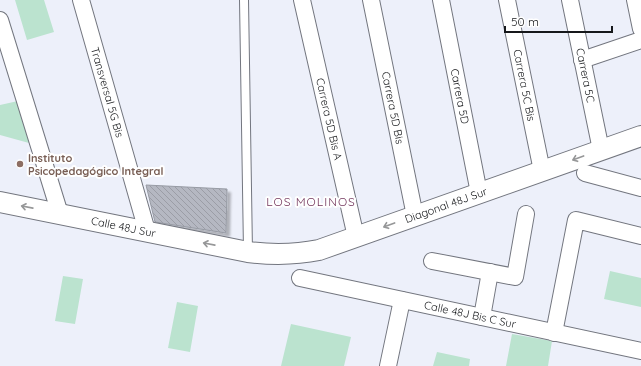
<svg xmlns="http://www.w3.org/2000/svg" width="641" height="366" viewBox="0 0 641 366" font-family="Quicksand,sans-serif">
  <defs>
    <pattern id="building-back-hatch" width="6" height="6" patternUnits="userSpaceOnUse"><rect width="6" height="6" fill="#b5b8c2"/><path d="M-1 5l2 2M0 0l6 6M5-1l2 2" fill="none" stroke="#9b9da6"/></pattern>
    <filter id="shadow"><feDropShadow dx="3.5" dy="3.5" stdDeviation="1" flood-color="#0004"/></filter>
  </defs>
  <rect width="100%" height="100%" fill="#edf0fa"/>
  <path fill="#bbe3cf" d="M15 0H44L54 32 27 40Z
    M18 101 29 143 0 135V105Z
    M610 271 641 278V307L604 299Z
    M63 276 83 279 75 324 55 321Z
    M177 302 198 306 190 352 168 348Z
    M291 324 351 337 344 366H281Z
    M512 334 552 341 548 366H506Z
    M437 352 470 359 469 366H433Z"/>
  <path fill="url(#building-back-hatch)" stroke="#979ba4" filter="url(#shadow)" d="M146 185 227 189 226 233 155 222Z"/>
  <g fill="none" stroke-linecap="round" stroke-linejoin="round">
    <g stroke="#73767f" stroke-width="10">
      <path id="service" d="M244 0 248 251"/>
    </g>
    <g stroke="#73767f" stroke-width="18">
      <g id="minor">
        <path id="s1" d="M81 0 147 231"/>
        <path id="s2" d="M302 0 356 237"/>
        <path id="s3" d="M371 0 415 216"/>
        <path id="s4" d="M441 0 479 193"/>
        <path id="s5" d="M507 0 542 171"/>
        <path id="s6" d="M570 0 601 150"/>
        <path d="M635 0 641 29"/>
        <path d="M0 20 60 214"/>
        <path d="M582 60 641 40"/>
        <path d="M585 173 641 188"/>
        <path d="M432 261 515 277 526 214"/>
        <path id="s7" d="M300 278 641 351"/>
        <path d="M482 317 490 272"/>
        <path d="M554 333 576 220 641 236"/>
        <path d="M388 366 402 300"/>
      </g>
    </g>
    <g stroke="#73767f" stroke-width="22">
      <g id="tertiary">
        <path id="s8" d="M0 202 248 252C273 255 294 255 319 250L641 136"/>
      </g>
    </g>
    <use href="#service" stroke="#fff" stroke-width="8"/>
    <use href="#minor" stroke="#fff" stroke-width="16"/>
    <use href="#tertiary" stroke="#fff" stroke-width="20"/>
  </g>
  <defs><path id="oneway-shaft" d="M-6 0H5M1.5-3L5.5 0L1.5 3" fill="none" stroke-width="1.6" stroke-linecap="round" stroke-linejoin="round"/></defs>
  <g stroke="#969798">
    <use href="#oneway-shaft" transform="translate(578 158) rotate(160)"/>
    <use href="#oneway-shaft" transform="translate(27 207) rotate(-169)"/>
    <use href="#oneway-shaft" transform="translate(389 225) rotate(160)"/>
    <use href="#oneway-shaft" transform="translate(209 244) rotate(-169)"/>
  </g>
  <circle fill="#8d6e63" stroke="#fff" stroke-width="1.5" cx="20" cy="164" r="4"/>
  <g text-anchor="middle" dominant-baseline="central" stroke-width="4" stroke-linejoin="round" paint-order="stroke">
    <g font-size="11" fill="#16181b" stroke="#fff">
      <text stroke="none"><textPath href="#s6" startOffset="77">Carrera 5C</textPath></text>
      <text stroke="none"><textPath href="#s5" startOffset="87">Carrera 5C Bis</textPath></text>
      <text stroke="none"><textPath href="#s1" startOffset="96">Transversal 5G Bis</textPath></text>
      <text stroke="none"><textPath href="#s4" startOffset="98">Carrera 5D</textPath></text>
      <text stroke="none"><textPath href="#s3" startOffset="110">Carrera 5D Bis</textPath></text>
      <text stroke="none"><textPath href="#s2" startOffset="122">Carrera 5D Bis A</textPath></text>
      <text stroke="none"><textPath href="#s8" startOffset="459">Diagonal 48J Sur</textPath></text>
      <text stroke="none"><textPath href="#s8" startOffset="126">Calle 48J Sur</textPath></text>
      <text stroke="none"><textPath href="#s7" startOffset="174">Calle 48J Bis C Sur</textPath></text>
    </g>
    <g font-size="11" font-weight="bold" fill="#785e54" stroke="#fff" text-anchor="start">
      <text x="28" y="158">Instituto<tspan x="28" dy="13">Psicopedagógico Integral</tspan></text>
    </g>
    <g font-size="12" letter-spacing="1" fill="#71335a" stroke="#fff">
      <text x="311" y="201">LOS MOLINOS</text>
    </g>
  </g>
  <path d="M505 26v6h107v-6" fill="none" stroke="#16181b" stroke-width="2"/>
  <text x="511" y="26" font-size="12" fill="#16181b" stroke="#ffffff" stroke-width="3" paint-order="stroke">50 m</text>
</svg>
